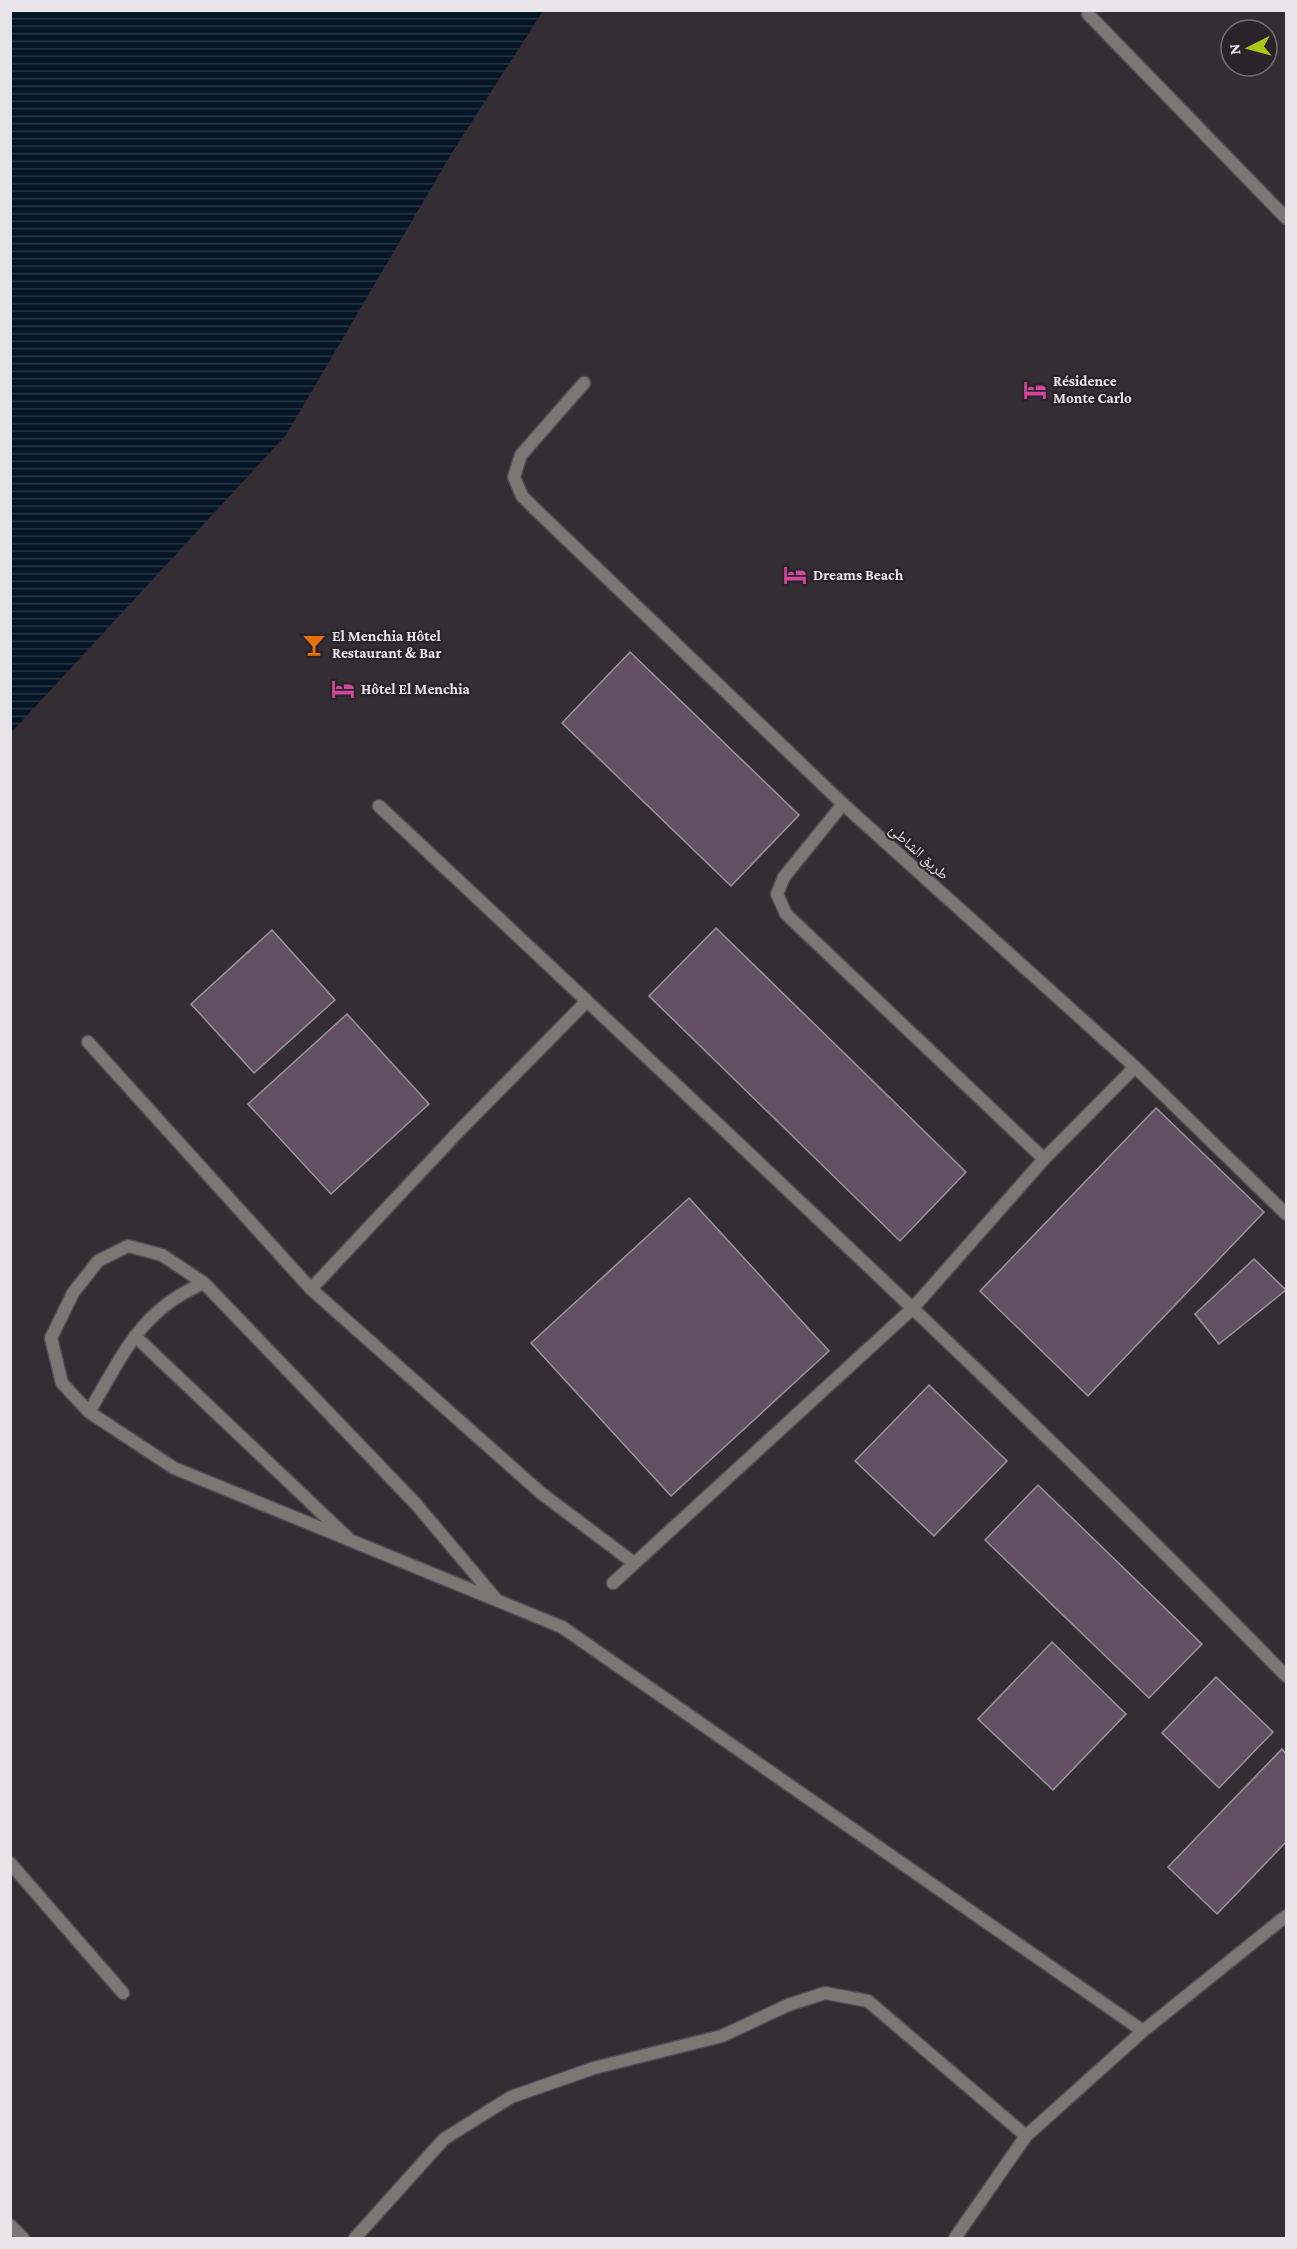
<svg xmlns="http://www.w3.org/2000/svg" width="1297" height="2249" viewBox="0 0 1297 2249" font-family="'Crimson Pro','Noto Naskh Arabic',serif">
  <defs>
    <pattern id="water-rules" width="6" height="5" patternUnits="userSpaceOnUse" patternTransform="scale(1.5)"><rect width="6" height="5" fill="#051526"/><path d="M0 2.5h6" fill="none" stroke="#293746"/></pattern>
  </defs>
  <rect width="100%" height="100%" fill="#342d34"/>
  <path fill="url(#water-rules)" d="M11 10 543 11 453 151 286 435 11 733Z"/>
  <path fill="#634f63" stroke="#9d959d" stroke-width="1.5" d="M630 652 799 815 731 886 562 723Z
    M716 928 966 1172 900 1241 649 996Z
    M272 930 335 1000 254 1073 191 1004Z
    M347 1014 429 1104 331 1194 248 1104Z
    M1156 1108 1264 1212 1088 1396 980 1291Z
    M689 1198 829 1351 671 1496 531 1343Z
    M1254 1259 1286 1290 1219 1344 1195 1314Z
    M929 1385 1007 1461 934 1536 855 1461Z
    M1038 1485 1202 1644 1149 1698 985 1540Z
    M1052 1642 1126 1714 1053 1790 978 1719Z
    M1216 1677 1273 1732 1219 1788 1162 1733Z
    M1282 1749 1286 1754V1842L1217 1914 1168 1867Z"/>
  <g fill="none" stroke-linecap="round" stroke-linejoin="round">
    <g stroke="#514a51" stroke-width="15">
      <path id="service" d="M535 509 522 496 514 477 521 455 584 383
        M843 804 784 877 777 894 786 914 1044 1159
        M204 1283 162 1255 128 1246 98 1261 73 1293 51 1338 62 1383 89 1412 174 1468 562 1627
        M135 1336 348 1538
        M89 1412C123 1355 140 1310 204 1283L415 1503 496 1599"/>
    </g>
    <g stroke="#514a51" stroke-width="15">
      <path id="minor" d="M1088 14 1286 218
        M379 806 587 1001
        M88 1042 311 1289 541 1493 634 1563
        M311 1289 458 1132 587 1001C823 1223 1060 1444 1286 1676
        M613 1583 913 1308 1044 1159 1135 1067
        M562 1627 1143 2031
        M10 1863 123 1993
        M10 2225 23 2238
        M355 2238 444 2139 511 2097 594 2068 722 2036 788 2005 825 1993 868 2001 1026 2136
        M955 2238 1026 2136 1143 2031 1286 1916"/>
    </g>
    <g stroke="#514a51" stroke-width="15">
      <path id="tertiary" d="M535 509 843 804 1135 1067 1286 1214"/>
    </g>
    <use href="#service" stroke="#7c7775" stroke-width="12"/>
    <use href="#minor" stroke="#7c7775" stroke-width="12"/>
    <use href="#tertiary" stroke="#7c7775" stroke-width="12"/>
  </g>
  <defs>
    <g id="hotel-bare" transform="scale(1.8)"><path d="M-6-4.5h1.5V1H6V5H4.5V3h-9V5H-6ZM-4 0a1.8 1.8 0 1 1 3.6 0ZM.5 0V-2.5h3Q6-2.5 6 0Z" fill="#d1479c" stroke="#2a232a" stroke-width="2.5" paint-order="stroke"/></g>
    <g id="bar-bare" transform="scale(1.8)"><path d="M-6-5H6L.8 .8V4.5H3.5V6h-7V4.5H-.8V.8Z" fill="#e8710a" stroke="#2a232a" stroke-width="2.5" paint-order="stroke"/></g>
  </defs>
  <g fill-rule="evenodd">
    <use href="#hotel-bare" x="1035" y="390"/>
    <use href="#hotel-bare" x="795" y="575"/>
    <use href="#bar-bare" x="314" y="645"/>
    <use href="#hotel-bare" x="343" y="689"/>
  </g>
  <g text-anchor="middle" dominant-baseline="central" stroke-width="4.5" stroke-linejoin="round" paint-order="stroke">
    <g font-size="15" font-weight="bold" fill="#e8e4e8" stroke="#2a232a" text-anchor="start">
      <text x="1053" y="381">Résidence<tspan x="1053" dy="17">Monte Carlo</tspan></text>
      <text x="813" y="575">Dreams Beach</text>
      <text x="332" y="636">El Menchia Hôtel<tspan x="332" dy="17">Restaurant &amp; Bar</tspan></text>
      <text x="361" y="689">Hôtel El Menchia</text>
    </g>
    <g font-size="15" fill="#e8e4e8" stroke="#2a232a">
      <text transform="translate(919 852) rotate(42)">طريق الشاطئ</text>
    </g>
  </g>
  <rect width="1297" height="2249" fill="none" stroke="#e8e4e8" stroke-width="24"/>
  <g transform="translate(1249 48) rotate(264)"><circle r="28" fill="#2a232a" stroke="#767076" stroke-width="1.5"/>
  <path d="M0-4.5L10 22L0 15L-10 22Z" fill="#a9c71a"/>
  <text y="-9" font-size="16" font-weight="bold" text-anchor="middle" fill="#e8e4e8">N</text>
  </g>
</svg>
